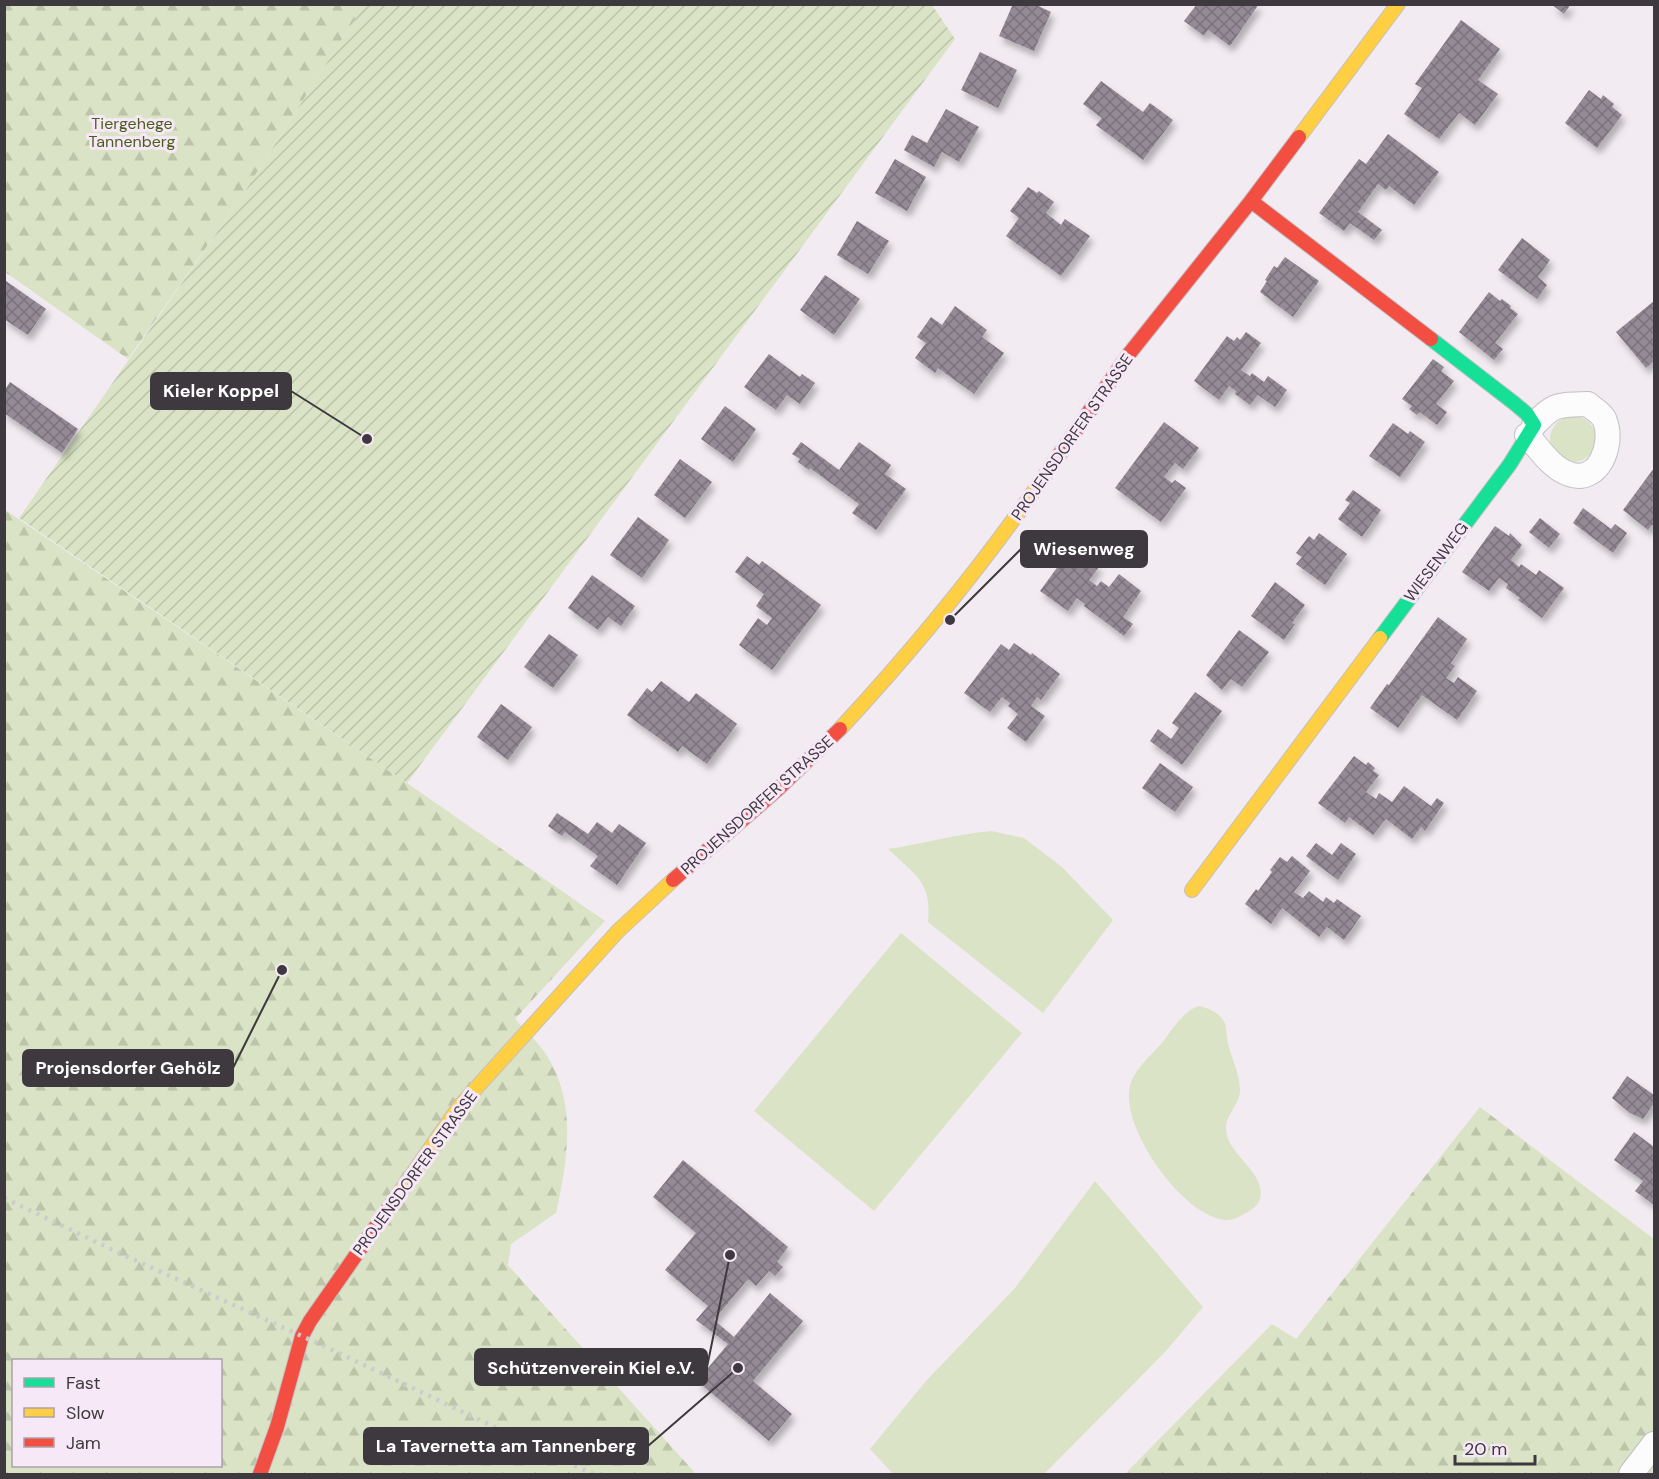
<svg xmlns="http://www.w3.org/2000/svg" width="1659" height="1479" viewBox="0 0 1659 1479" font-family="'DM Sans',sans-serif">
  <defs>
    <pattern id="forest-firs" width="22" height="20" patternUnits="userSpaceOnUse" patternTransform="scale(1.5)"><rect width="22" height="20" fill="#dae3c5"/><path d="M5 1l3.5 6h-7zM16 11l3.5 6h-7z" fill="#bcc4aa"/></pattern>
    <pattern id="garden-furrows" width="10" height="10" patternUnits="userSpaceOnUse" patternTransform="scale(1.5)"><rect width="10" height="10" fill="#dae3c5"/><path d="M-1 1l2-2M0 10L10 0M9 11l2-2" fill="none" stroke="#bcc4aa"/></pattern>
    <pattern id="building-cross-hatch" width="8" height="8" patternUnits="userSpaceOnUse" patternTransform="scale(1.5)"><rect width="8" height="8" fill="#948a95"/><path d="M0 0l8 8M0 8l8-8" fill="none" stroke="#7a727b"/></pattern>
    <filter id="shadow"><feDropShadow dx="3.5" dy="6" stdDeviation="3" flood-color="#0004"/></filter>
  </defs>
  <rect width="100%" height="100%" fill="#f2ecf2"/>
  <path fill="#dae3c5" d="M1550 439a23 23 0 1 1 46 0a23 23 0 1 1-46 0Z
    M991 831 1024 838 1062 867 1113 920 1043 1013 928 922C932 881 915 875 888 849 922 844 956 834 991 831Z
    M901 933 1022 1033 874 1211 754 1111Z
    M1200 1006C1209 1009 1218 1012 1223 1020 1227 1026 1226 1031 1227 1037 1229 1055 1240 1072 1240 1090 1240 1104 1226 1114 1226 1128 1226 1155 1267 1172 1260 1199 1258 1206 1250 1211 1244 1214 1239 1217 1233 1220 1227 1220 1184 1219 1116 1124 1131 1082 1137 1067 1152 1054 1162 1043 1172 1030 1184 1009 1200 1006Z
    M1095 1181 1203 1307 1166 1351 1044 1474H893L870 1449 926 1381 1015 1288Z"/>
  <path fill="url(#forest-firs)" fill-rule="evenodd" d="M5 5H364L240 199 128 359 5 272Z
    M4 509 407 783 605 921 515 1019C524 1029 535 1039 543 1050 578 1099 568 1158 556 1213L511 1244 508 1265 696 1474H5ZM14 1360H220V1466H14Z
    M1480 1107 1654 1239V1474H1125L1272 1324 1296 1339Z"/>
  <path fill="url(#garden-furrows)" d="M364 5H932L955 39 407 783 19 518 240 199Z"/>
  <path fill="url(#building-cross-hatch)" filter="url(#shadow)" d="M1013 4H1034L1051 12 1034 51 999 36Z
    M1197 4H1259L1230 46 1208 30 1204 36 1184 21Z
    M1551 4H1571L1564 14Z
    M1461 20 1500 49 1478 80 1498 94 1475 125 1459 113 1439 139 1404 114 1422 88 1415 84Z
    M980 52 1017 70 998 108 961 90Z
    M1101 81 1143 112 1150 103 1173 120 1143 160 1096 125 1102 118 1083 104Z
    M1589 90 1601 99 1603 95 1614 104 1612 107 1622 115 1597 148 1565 123Z
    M946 109 979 127 959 162 942 152 934 167 904 150 912 135 927 143Z
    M1388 134 1439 172 1414 205 1389 186 1386 190 1378 184 1358 212 1382 230 1374 240 1350 223 1344 231 1319 213 1359 159 1366 164Z
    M895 159 926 177 907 211 875 193Z
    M1028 187 1037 193 1039 191 1054 202 1046 213 1061 225 1065 219 1090 236 1061 276 1006 236 1019 218 1010 211Z
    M857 221 889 241 868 274 837 255Z
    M1522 238 1550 260 1538 277 1547 285 1537 299 1498 270Z
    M1285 257 1319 281 1293 317 1260 292 1267 281 1265 280 1274 266 1277 268Z
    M825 275 860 299 834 335 800 310Z
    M6 281 46 309 28 335 4 319V283Z
    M1489 292 1500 301 1502 299 1511 306 1510 308 1518 314 1495 343 1503 349 1494 360 1459 332Z
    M1654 301V361L1646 368 1616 332Z
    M955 306 987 330 982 337 1004 353 974 394 938 368 935 373 915 358 926 343 917 337 931 317 942 325Z
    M1246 332 1261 343 1241 370 1250 376 1252 373 1264 382 1268 376 1287 390 1275 407 1258 395 1250 405 1235 394 1236 391 1229 386 1219 400 1194 381 1227 336 1234 341 1237 337 1240 340Z
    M769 354 800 377 802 374 815 383 800 404 787 395 776 410 744 387Z
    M1433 359 1444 367 1441 371 1454 381 1436 404 1447 412 1437 425 1420 412 1417 415 1409 409 1412 406 1402 399Z
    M10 382 78 429 62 453 4 413V391Z
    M725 406 756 429 733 462 701 439Z
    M1164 422 1199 448 1183 469 1175 463 1164 477 1172 483 1175 480 1186 488 1161 522 1115 488Z
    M1393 423 1408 434 1410 431 1425 442 1400 477 1369 456Z
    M801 442 839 470 859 442 891 465 885 474 906 489 876 530 852 513 859 504 810 468 809 470 798 462 800 459 792 454Z
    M680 459 712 482 685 518 654 495Z
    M1654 468V526L1652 525 1648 530 1623 510Z
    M1353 490 1381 510 1362 537 1338 519 1350 503 1345 500Z
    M1583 508 1611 529 1615 524 1627 533 1613 553 1573 523Z
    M638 517 669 540 642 578 610 555Z
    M1540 518 1560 534 1549 548 1529 532Z
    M1495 526 1509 536 1510 533 1522 545 1511 560 1519 567 1521 564 1536 575 1539 570 1564 588 1542 618 1518 600 1520 598 1506 588 1508 584 1499 578 1489 591 1462 572Z
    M1319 533 1347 554 1325 585 1296 564 1302 557 1296 553 1309 536 1314 540Z
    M1072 547 1099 567 1089 580 1097 586 1101 581 1109 587 1119 574 1141 591 1123 617 1133 624 1124 636 1084 606 1085 604 1077 598 1068 611 1040 591Z
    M747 556 759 565 762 561 821 605 772 670 739 645 758 618 767 625 772 618 756 606 764 594 735 572Z
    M592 575 635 606 621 626 608 617 598 630 568 608Z
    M1275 582 1305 605 1292 623 1295 624 1284 640 1251 616Z
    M1438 617 1467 639 1451 663 1455 666 1446 678 1454 683 1458 677 1477 691 1457 720 1422 695 1398 728 1370 708 1387 684 1389 685Z
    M1239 630 1269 652 1242 687 1231 679 1222 690 1206 675Z
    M549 634 578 655 553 688 524 667Z
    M1014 643 1031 655 1032 653 1060 674 1041 700 1037 697 1031 706 1045 716 1026 742 1007 728 1018 714 1008 706 1010 703 1002 697 990 712 964 693 1001 644 1009 650Z
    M661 681 689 702 696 693 737 724 707 764 682 746 678 752 627 715 647 688 652 692Z
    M1195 692 1222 711 1182 765 1150 741 1158 729 1171 739 1179 728 1172 723Z
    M501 704 532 727 508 760 477 737Z
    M1354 756 1366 765 1368 762 1375 768 1373 771 1379 775 1366 792 1376 799 1379 793 1392 802 1404 786 1431 806 1437 798 1444 803 1425 831 1421 827 1412 839 1386 819 1373 835 1349 817 1345 823 1318 803Z
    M1160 763 1193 787 1175 812 1142 788Z
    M557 813 588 834 597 822 612 833 619 824 646 843 617 885 590 866 598 856 565 832 562 836 548 826Z
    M1316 843 1332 855 1341 843 1356 854 1338 880 1306 856Z
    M1292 856 1310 871 1294 892 1303 898 1309 891 1323 902 1326 897 1334 903 1337 899 1361 916 1344 940 1327 927 1319 937 1282 908 1271 924 1245 904 1256 889 1258 891 1272 872 1270 870 1280 857 1287 862Z
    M1627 1076 1654 1095V1103L1643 1119 1630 1113 1612 1098Z
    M1634 1132 1654 1147V1205L1635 1191 1643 1181 1614 1160Z
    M683 1160 788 1247 777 1262 783 1267 775 1276 769 1271 756 1286 748 1279 714 1320 734 1337 770 1293 803 1321 753 1381 792 1414 769 1441 697 1381 728 1344 696 1320 708 1306 665 1270 696 1233 653 1197Z"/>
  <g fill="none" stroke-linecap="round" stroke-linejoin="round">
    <g stroke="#c4bfc4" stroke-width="26">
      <path id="street" d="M1527 435C1539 448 1551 468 1569 474 1599 485 1614 444 1605 421 1603 414 1593 409 1588 404 1558 405 1554 403 1534 425
        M1631 1474 1654 1444"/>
    </g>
    <g stroke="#c4bfc4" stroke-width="16">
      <path id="fast" d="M1380 638 1510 464 1534 425 1527 414 1514 403 1431 339"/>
    </g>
    <g stroke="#c4bfc4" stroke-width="16">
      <path id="slow" d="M1299 137 1398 4
        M840 729C916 647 987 560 1050 468
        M1192 890 1380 638
        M393 1202 459 1107 618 931 673 880"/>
    </g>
    <g stroke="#c4bfc4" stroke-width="16">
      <path id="jam" d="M1251 201 1431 339
        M1050 468 1129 354 1251 201 1299 137
        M673 880 778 789 840 729
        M260 1474 277 1427 302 1336 310 1321 393 1202"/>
    </g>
    <use href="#street" stroke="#fdfcfd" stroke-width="24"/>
    <use href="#fast" stroke="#16e098" stroke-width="14"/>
    <use href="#slow" stroke="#ffcf43" stroke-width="14"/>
    <use href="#jam" stroke="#f24e42" stroke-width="14"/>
    <path stroke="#cdcbcd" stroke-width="4.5" stroke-dasharray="3 6" stroke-linecap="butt" d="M4 1198 115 1251 339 1353 593 1474"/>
  </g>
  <g text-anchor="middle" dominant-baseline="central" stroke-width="6" stroke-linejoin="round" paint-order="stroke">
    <g font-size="16" fill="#4c601d" stroke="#f6e8f6">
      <text x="132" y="123">Tiergehege<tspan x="132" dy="18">Tannenberg</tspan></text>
    </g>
    <g font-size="16" fill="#3e393e" stroke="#f6e8f6">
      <text transform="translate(1072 437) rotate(-55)">PROJENSDORFER STRASSE</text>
      <text transform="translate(1436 562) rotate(-53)">WIESENWEG</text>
      <text transform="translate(757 805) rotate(-42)">PROJENSDORFER STRASSE</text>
      <text transform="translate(415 1173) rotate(-54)">PROJENSDORFER STRASSE</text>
    </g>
  </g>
  <path fill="none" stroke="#3e393e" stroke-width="2" d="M367 439L291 391M950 620L1021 549M282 970L233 1068M730 1255L707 1367M738 1368L648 1446"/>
  <g fill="#3e393e" stroke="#f6e8f6" stroke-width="2">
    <circle cx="367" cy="439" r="6"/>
    <circle cx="950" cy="620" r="6"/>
    <circle cx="282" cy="970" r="6"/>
    <circle cx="730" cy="1255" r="6"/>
    <circle cx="738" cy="1368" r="6"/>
  </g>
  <g fill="#3e393e" stroke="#3e393e" stroke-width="2">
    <rect x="151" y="373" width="140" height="36" rx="6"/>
    <rect x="1021" y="531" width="126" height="36" rx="6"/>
    <rect x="23" y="1050" width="210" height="36" rx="6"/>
    <rect x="475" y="1349" width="232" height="36" rx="6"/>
    <rect x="364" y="1428" width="284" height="36" rx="6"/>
  </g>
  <g font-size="18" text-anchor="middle" font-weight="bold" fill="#fff">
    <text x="221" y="397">Kieler Koppel</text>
    <text x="1084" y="555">Wiesenweg</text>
    <text x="128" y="1074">Projensdorfer Gehölz</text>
    <text x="591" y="1374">Schützenverein Kiel e.V.</text>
    <text x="506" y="1452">La Tavernetta am Tannenberg</text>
  </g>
  <rect width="1659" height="1479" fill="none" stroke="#3e393e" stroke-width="12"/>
  <rect x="12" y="1359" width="210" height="108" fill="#f6e8f6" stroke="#aca2ac" stroke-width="1.5"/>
  <rect x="24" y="1378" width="30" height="9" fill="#16e098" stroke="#aca2ac" stroke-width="1.5"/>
  <text x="66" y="1389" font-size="18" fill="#3e393e">Fast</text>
  <rect x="24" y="1408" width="30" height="9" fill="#ffcf43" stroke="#aca2ac" stroke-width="1.5"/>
  <text x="66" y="1419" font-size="18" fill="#3e393e">Slow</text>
  <rect x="24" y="1438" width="30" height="9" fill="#f24e42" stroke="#aca2ac" stroke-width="1.5"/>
  <text x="66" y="1449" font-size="18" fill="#3e393e">Jam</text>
  <path d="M1455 1455v9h80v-9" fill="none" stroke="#3e393e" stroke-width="3"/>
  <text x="1464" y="1455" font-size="18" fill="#3e393e" stroke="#f6e8f6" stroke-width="4.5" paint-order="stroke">20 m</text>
</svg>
